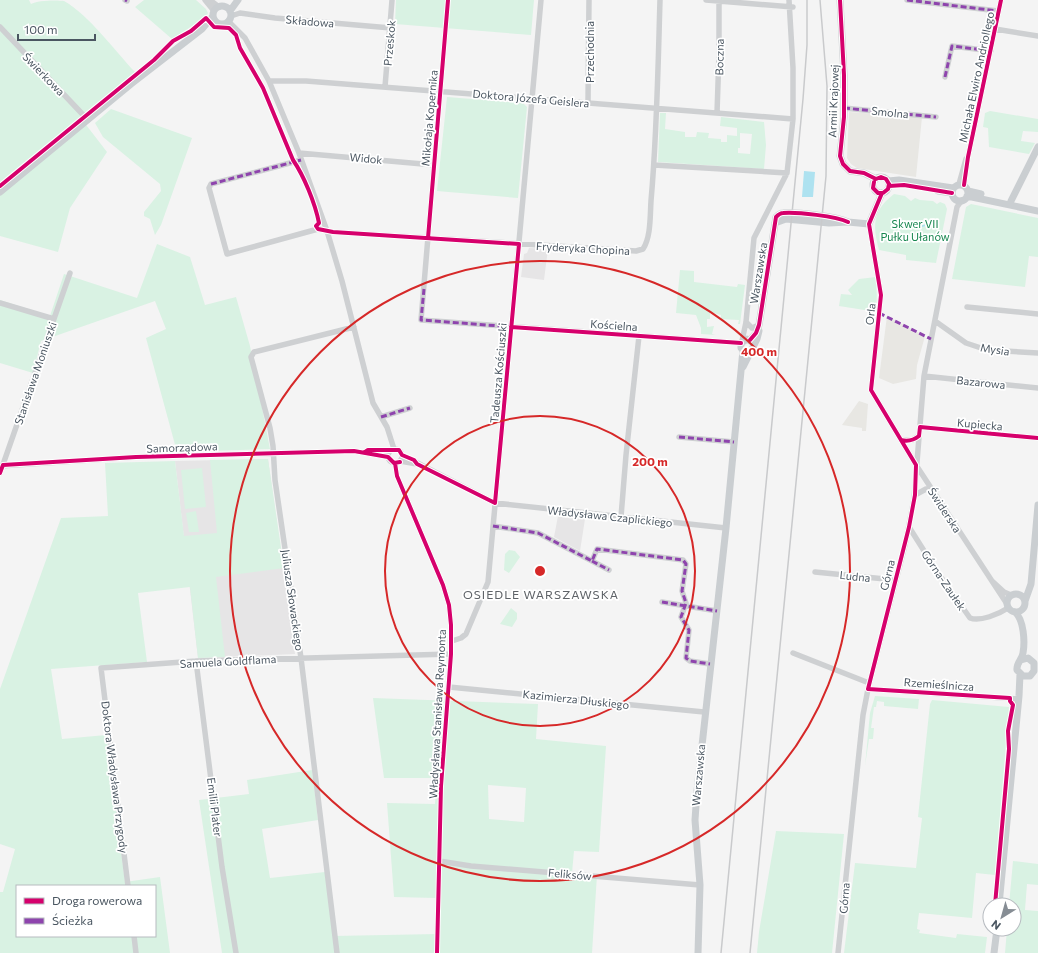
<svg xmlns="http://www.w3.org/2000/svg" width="1038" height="953" viewBox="0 0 1038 953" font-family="Commissioner,sans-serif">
  <rect width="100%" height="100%" fill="#f4f4f4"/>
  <path fill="#e8e7e3" d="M849 112 922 117 916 177 857 168 851 164 847 158Z
    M887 316 925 336 917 365 916 379 893 384 879 378Z
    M859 401 868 404 866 431H862V428L842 425Z"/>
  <path fill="#e6e5e6" d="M529 248 548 249 544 280 521 277 524 254 527 253Z
    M268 459 295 654 198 658 175 461Z
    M558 516 585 519 580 551 554 537Z"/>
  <path fill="#d9f2e3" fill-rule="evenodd" d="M0 0H29L31 4C37 0 58 0 64 1 89 15 115 51 135 72L80 117 107 152 70 208 58 252 0 236Z
    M144 0H196L206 9 208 13 206 17 172 39 135 7Z
    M396 0H534L531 35 395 24Z
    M447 97 523 103 527 107 518 198 437 191Z
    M111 109 192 138 161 225 155 235 150 219 144 216V212L161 191 160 184 103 137 95 123Z
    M990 111 1038 119V132L1023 131 1021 141 1035 143 1029 154 989 147 988 128 983 127 985 113Z
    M660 113H666L665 129 685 132V137H696L697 132 709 133 708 138 721 139V142H727V135L737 136V128L720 126 721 117 764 122 766 145 764 169 658 162ZM740 133 752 134 750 154 738 153V148H740Z
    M894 194 905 196 911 201 915 198 920 200 933 201 937 204 940 202 945 204 947 209 936 263 906 260V255L879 250C872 225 873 210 894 194Z
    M971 204 1038 218V257L1029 256 1025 287 952 279 966 207Z
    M157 244 190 257 205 305 236 297 250 346 270 449 177 452 146 338 166 329 155 301 41 341 33 373 0 363V300L50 316 64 274 137 298Z
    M680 270 694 271V282L737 287 738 284 745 285 740 324H738L739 320 721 319V315L710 312V319H707V327L714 326 712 334 716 335 701 334V328L696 315 676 313Z
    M876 277C876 288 880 309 870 317L871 311 839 306 841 294 852 295 848 290 859 279Z
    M268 459 284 568 216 577 225 657 198 658 190 587 138 593 147 662 51 669 62 739 106 735 125 882 160 877 170 953H0V892H3L15 849 0 844V689L61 518 108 516 105 463 175 461 184 536 217 533 210 460ZM17 886H155V936H17Z
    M202 468 206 507 185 509 181 470Z
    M196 511 199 532H189L186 513Z
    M509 550 515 551 520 557 509 573 504 570 505 554Z
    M511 608 517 613V619L512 627 500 624Z
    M875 696 919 699 918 709 884 706V702L877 701 876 707H874L871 728H874L873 739H869L865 766 870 713Z
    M373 698 538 704 536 739 606 746 599 852 574 851 572 873 597 875 592 953H222L199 800 249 794 247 780 312 770 318 820 262 829 270 878 325 872 333 936 437 934 436 898 394 897 387 803 435 804 437 778H384ZM488 785 526 788 524 822 489 819Z
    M932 700 1009 707 995 875 976 873 972 918 919 913 917 929 920 930 919 933 956 938 957 934 987 937 985 953H844L855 863 916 868 922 818 918 817 930 704Z
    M776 831 844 834 832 953H757L759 932Z
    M1013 861 1038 864V885L1027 884 1025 910 1038 911V953H1005L1007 929H1014V905H1009Z"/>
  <path fill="#aee2f0" d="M804 171 815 172 813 197H802Z"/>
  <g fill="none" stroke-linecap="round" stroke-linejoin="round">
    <path stroke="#aee2f0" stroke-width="1.5" d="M895 223 906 225 912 224
      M913 224 920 227 931 223"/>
    <path stroke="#ced0d2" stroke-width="5.5" d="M125 0 127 1
      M205 0 214 11
      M210 0 219 7
      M448 0 421 320 741 343
      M706 0 793 7
      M907 0 998 11
      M231 16 240 13 275 18 391 28
      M228 21 245 38 269 81 299 153 327 231 342 281 373 403 387 427 394 449
      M0 27 88 120
      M995 29 1038 36
      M945 77 952 46 991 51
      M269 81H306L793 119
      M385 87 392 0
      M588 103 589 0
      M844 108 936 117
      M717 113 719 54V1
      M299 153 434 165
      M301 160 211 184 209 188 227 254 318 229 333 232 636 251 643 249C651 237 650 216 651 201 657 134 658 67 660 0
      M654 165 787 173
      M959 184 966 159 968 157
      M964 185 968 157 1001 0
      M869 224 881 295 871 390 916 465 1007 604
      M0 303 54 319
      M967 307 1038 314
      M935 321 966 343 987 350 1038 353
      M746 322 752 328 759 325
      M742 341 746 322 754 238 787 173 793 119V68L789 0
      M924 376 1038 388
      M381 417 410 408
      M920 427 1038 438
      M679 437 734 442
      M901 440H912L919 436
      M388 456a7 7 0 1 1 14 0a7 7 0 1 1-14 0Z
      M365 452 368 450 390 451
      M402 455 495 503 726 528
      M400 461 417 464
      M395 463 397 476 443 585 449 605 451 625V654L441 786 437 953
      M0 466 136 457 354 451 388 457
      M0 473 70 273
      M915 495 926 489 933 491
      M621 517 626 455 639 336
      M493 526 538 533 592 561 597 549 683 560 686 564 682 591 686 603 681 617 689 630 686 658 690 661 710 664
      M909 527 938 573 970 618C980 622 999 614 1008 608
      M592 561 609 570
      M815 572 895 580
      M992 581 1004 592 1011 595
      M662 602 717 611
      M452 641 461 638 466 634 488 582 541 0
      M793 653 869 683
      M196 661 222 867 236 953
      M449 687 704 712
      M868 689 1019 699
      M439 861 471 866 700 885
      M128 886 101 668 196 661 451 654
      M134 936 136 953
      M337 953 301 658 275 480 273 446 270 428 251 357 254 352 354 327
      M838 953 863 715 868 689 905 545 914 499 924 376 957 207 962 200"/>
    <path stroke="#caced1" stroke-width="7" d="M840 0 844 75V117L840 156 843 164 850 171 864 173 876 179
      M213 15a9 9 0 1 1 18 0a9 9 0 1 1-18 0Z
      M230 11 238 0
      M873 185a8 8 0 1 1 16 0a8 8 0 1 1-16 0Z
      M888 181 899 180 953 188
      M952 193a8 8 0 1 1 16 0a8 8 0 1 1-16 0Z
      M938 191 952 193
      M968 191 981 194
      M0 192 131 84 202 29 213 16
      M967 196 1038 211
      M1011 201 1038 147
      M775 223 786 219 829 223 848 222 869 224 882 193
      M750 340 756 333 759 325 776 217C778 215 780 213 783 213 797 212 836 216 848 222
      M746 352 741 348V343L747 339 752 342
      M743 367 757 339 759 331
      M1007 603a9 9 0 1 1 18 0a9 9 0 1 1-18 0Z
      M1025 601 1031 584 1038 505
      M1015 612C1024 620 1025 642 1023 653 1022 660 1016 663 1017 670L1023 676H1030L1034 671V663L1028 658 1021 660
      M999 905 1019 696 1020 674
      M698 953 700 885 695 820 697 791 726 528 743 350
      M994 953 997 929"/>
    <path stroke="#c9cacc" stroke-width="1.5" d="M721 953 803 99 807 45V0
      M750 953 826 176 827 86 820 0"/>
    <path stroke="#8e44ad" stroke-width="3" stroke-dasharray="6 3" stroke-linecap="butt" d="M125 0 127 1
      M907 0 998 11
      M945 77 952 46 991 51
      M844 108 936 117
      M211 184 301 160
      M424 289 421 320 513 327
      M879 313 931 339
      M381 417 410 408
      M679 437 734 442
      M493 526 538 533 592 561 597 549 683 560 686 564 682 591 686 603 681 617 689 630 686 658 690 661 710 664
      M592 561 609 570
      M662 602 717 611"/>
    <g stroke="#fff" stroke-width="6">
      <path id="cycleway" d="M840 0 844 75V117L840 156 843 164 850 171 864 173 876 179 881 177 886 179 889 184 888 189 883 193H878L873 188 874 182
        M964 185 968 157 1001 0
        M0 186 154 60 173 41 191 31 206 18 214 27 229 28 236 35 240 48 263 88 293 160C304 176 315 203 319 223L316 226 318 229 333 232 519 244 495 503 417 464 414 460 402 455 399 450H368L365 452
        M889 186 904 185 952 193
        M882 193 869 224 881 295 871 390 916 465 915 495 909 527 868 689 1010 698V701L1013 705 1008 731 1009 749 995 905
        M428 238 448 0
        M511 327 741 343
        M750 340 756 333 759 325 776 217C778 215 780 213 783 213 797 212 836 216 848 222
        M901 440C909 442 914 440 919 436L920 427 1038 438
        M395 463 397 476 443 585 449 605 451 625V654L441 786 437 953
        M0 473 3 465 136 457 354 451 388 457 394 463 400 462"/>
    </g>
    <use href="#cycleway" stroke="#d6006c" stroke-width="4"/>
  </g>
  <g fill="none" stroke="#d62828" stroke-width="2">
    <circle cx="540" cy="571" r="155"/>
    <circle cx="540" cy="571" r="310"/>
  </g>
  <g text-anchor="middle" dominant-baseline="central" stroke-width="3.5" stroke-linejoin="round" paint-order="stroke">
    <g font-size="11" fill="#4a5661" stroke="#fff">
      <text transform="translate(310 21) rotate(5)">Składowa</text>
      <text transform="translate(389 43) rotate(-85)">Przeskok</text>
      <text transform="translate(589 52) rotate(-90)">Przechodnia</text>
      <text transform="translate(719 57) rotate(-89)">Boczna</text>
      <text transform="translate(44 74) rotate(46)">Świerkowa</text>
      <text transform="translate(976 77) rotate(-78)">Michała Elwiro Andriollego</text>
      <text transform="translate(531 98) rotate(5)">Doktora Józefa Geislera</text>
      <text transform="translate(833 101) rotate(-88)">Armii Krajowej</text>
      <text transform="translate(890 112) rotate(6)">Smolna</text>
      <text transform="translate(429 118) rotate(-85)">Mikołaja Kopernika</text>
      <text transform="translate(366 158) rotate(5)">Widok</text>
      <text transform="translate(583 248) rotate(3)">Fryderyka Chopina</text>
      <text transform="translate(758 273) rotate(-81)">Warszawska</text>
      <text transform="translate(870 314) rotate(-83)">Orla</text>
      <text transform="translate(614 325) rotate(4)">Kościelna</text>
      <text transform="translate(995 349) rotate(9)">Mysia</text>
      <text transform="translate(35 373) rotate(-71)">Stanisława Moniuszki</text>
      <text transform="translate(498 373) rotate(-85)">Tadeusza Kościuszki</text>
      <text transform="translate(981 382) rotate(6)">Bazarowa</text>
      <text transform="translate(980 424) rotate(5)">Kupiecka</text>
      <text transform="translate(182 447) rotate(-2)">Samorządowa</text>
      <text transform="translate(945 510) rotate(57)">Świderska</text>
      <text transform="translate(610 516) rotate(6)">Władysława Czaplickiego</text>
      <text transform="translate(887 575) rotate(-76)">Górna</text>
      <text transform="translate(855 576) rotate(6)">Ludna</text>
      <text transform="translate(944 580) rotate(56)">Górna-Zaułek</text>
      <text transform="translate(293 600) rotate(82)">Juliusza Słowackiego</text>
      <text transform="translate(228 661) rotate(-3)">Samuela Goldflama</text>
      <text transform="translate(939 684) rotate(4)">Rzemieślnicza</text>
      <text transform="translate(576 699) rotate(6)">Kazimierza Dłuskiego</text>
      <text transform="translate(437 714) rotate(-87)">Władysława Stanisława Reymonta</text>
      <text transform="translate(698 775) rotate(-85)">Warszawska</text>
      <text transform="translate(115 777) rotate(83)">Doktora Władysława Przygody</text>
      <text transform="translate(215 807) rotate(83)">Emilii Plater</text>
      <text transform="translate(570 874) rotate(5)">Feliksów</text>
      <text transform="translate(844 898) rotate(-85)">Górna</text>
    </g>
    <g font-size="11" fill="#17864f" stroke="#fff">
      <text x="915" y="223">Skwer VII<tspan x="915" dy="13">Pułku Ułanów</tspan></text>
    </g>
    <g font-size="12" letter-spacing="1" fill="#5f6368" stroke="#fff">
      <text x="541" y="594">OSIEDLE WARSZAWSKA</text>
    </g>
  </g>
  <circle cx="540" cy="571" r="6" fill="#d62828" stroke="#fff" stroke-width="2"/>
  <g font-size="12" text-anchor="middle" font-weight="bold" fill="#d62828" stroke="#fff" stroke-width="3.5" stroke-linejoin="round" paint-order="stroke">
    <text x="759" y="356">400 m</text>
    <text x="650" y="466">200 m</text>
  </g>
  <rect x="16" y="885" width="140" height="52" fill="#ffffff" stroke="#b7bbc0"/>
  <rect x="24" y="898" width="20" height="6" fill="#d6006c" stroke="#b7bbc0"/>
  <text x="52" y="905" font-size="12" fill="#4a5661">Droga rowerowa</text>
  <rect x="24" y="918" width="20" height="6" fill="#8e44ad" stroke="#b7bbc0"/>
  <text x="52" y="925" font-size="12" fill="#4a5661">Ścieżka</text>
  <g transform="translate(1002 917) rotate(217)"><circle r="19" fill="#ffffff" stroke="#b7bbc0"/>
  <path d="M0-3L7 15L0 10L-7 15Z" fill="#868d94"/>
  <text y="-6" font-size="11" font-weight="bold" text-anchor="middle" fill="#4a5661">N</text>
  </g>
  <path d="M18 34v6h77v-6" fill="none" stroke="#4a5661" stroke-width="2"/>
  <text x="24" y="34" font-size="12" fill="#4a5661" stroke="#ffffff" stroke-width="3" paint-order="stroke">100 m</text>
</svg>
